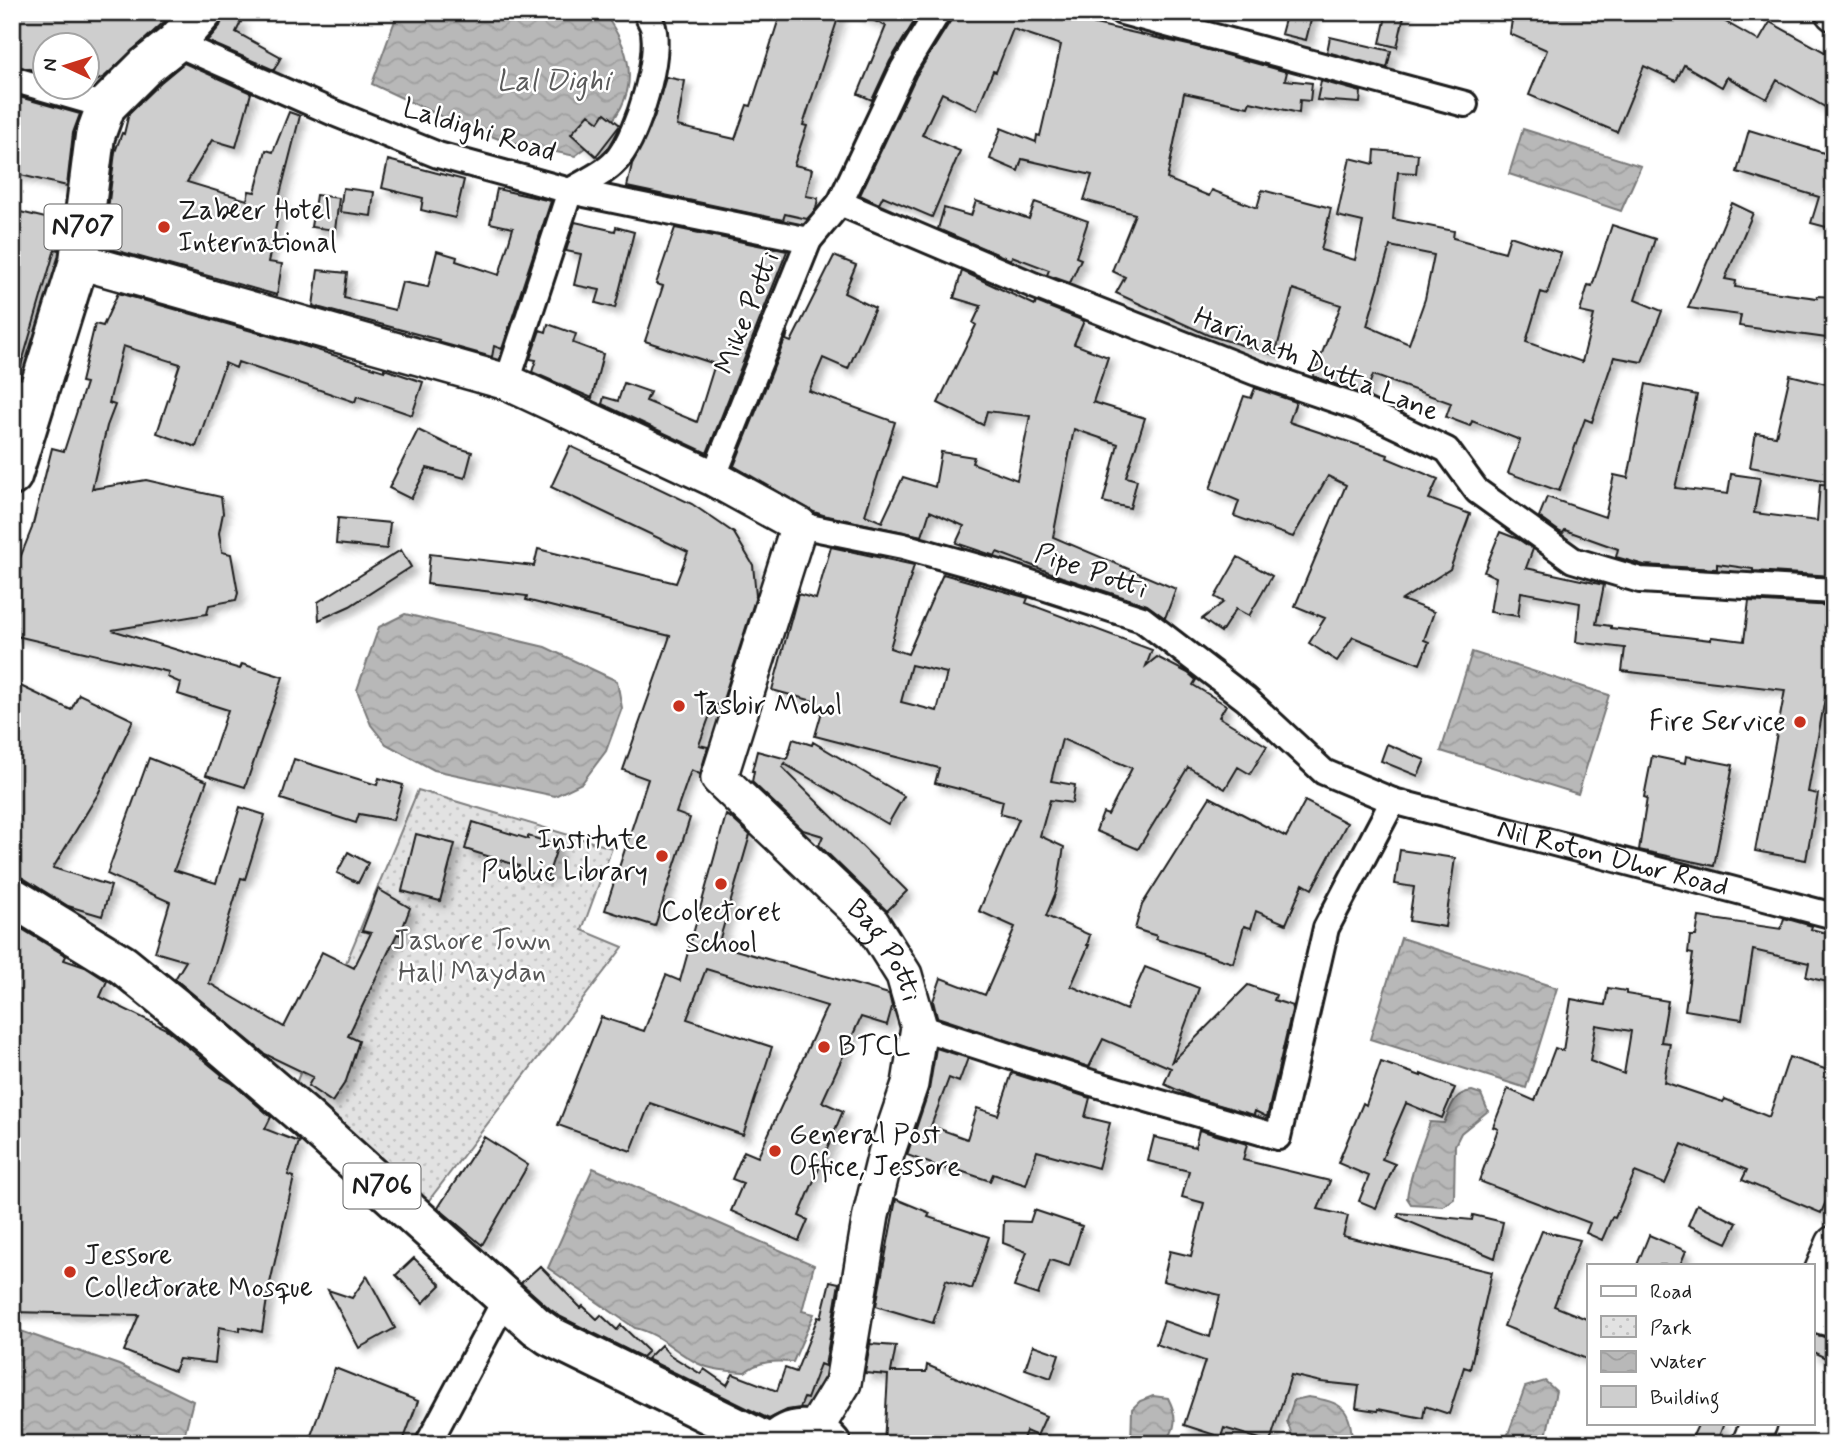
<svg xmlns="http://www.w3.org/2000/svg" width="1846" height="1456" viewBox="0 0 1846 1456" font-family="Mynerve,sans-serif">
  <defs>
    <pattern id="park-dots" width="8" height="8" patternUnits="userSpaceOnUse" patternTransform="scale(1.75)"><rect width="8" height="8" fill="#e2e2e2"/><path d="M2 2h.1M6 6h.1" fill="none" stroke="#c1c1c1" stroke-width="1.8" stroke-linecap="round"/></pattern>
    <pattern id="water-waves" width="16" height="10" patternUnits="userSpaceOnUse" patternTransform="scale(1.75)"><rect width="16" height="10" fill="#b8b8b8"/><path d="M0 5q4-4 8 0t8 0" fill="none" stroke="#9e9e9e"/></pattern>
    <filter id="shadow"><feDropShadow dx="6" dy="6" stdDeviation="3.5" flood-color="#0004"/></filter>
  </defs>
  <rect width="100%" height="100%" fill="#fff"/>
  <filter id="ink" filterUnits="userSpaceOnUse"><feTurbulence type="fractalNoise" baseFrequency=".0143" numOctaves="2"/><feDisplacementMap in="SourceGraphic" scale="14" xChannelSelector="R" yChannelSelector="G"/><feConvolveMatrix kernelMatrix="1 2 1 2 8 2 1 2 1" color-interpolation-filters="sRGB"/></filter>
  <g filter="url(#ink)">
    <path fill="url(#park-dots)" stroke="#7f7f7f" stroke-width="2" d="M418 790 612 848 582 930 623 947 426 1204 291 1095Z"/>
    <path fill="url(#water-waves)" stroke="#7a7a7a" stroke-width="2" d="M398 12H603C648 71 632 115 575 156L504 141 449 120 372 84Z
      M1523 129 1641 166 1621 211 1509 174Z
      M405 614 545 647 617 681 622 708 606 751 582 783 555 796 434 770 386 744 371 725 357 690 379 627Z
      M1472 652 1609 695 1578 794 1441 751Z
      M1401 938 1557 988 1526 1088 1370 1039Z
      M1472 1091 1481 1094 1488 1111 1461 1133 1455 1145 1454 1199 1443 1206 1411 1204 1407 1198C1410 1173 1422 1146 1430 1122L1444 1123C1451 1107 1453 1093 1472 1091Z
      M593 1168 814 1265 802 1311 814 1314 793 1362C775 1361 760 1360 745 1372 729 1371 711 1370 697 1363 675 1352 659 1333 635 1328L548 1268Z
      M12 1328 119 1365 193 1401 182 1444H12Z
      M1545 1381 1556 1391 1545 1441 1540 1444H1508L1506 1440 1525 1387Z
      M1153 1396 1168 1398C1177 1415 1178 1430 1163 1444H1131L1132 1409 1140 1401Z
      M1308 1397C1342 1402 1352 1408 1352 1444H1295L1287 1421 1294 1400Z"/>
    <path fill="#cecece" stroke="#1c1c1c" stroke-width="2" fill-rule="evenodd" filter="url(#shadow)" d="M12 12H155L165 21 104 77 88 85V46H46L41 72 12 65Z
      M781 12H840L803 125 807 126 794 165 812 169 806 196 818 198 816 209 807 219 785 214 783 220 627 187 632 164 654 118 666 77 685 81 677 126 735 139 747 105 751 106Z
      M855 12H920L890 61 872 100 858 94 886 26Z
      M953 12H1065L1064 17 1197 47 1287 72 1285 80 1312 83 1310 101 1300 100 1299 113 1250 102 1248 107 1184 93 1167 179 1209 196 1212 190 1257 208 1262 190 1331 208 1321 250 1355 260 1363 222 1337 216 1350 158 1374 164 1375 150 1418 154 1416 173 1398 172 1393 219 1454 231 1453 238 1505 252 1510 236 1561 253 1547 294 1541 292 1526 342 1582 362 1594 315 1580 312 1588 285 1592 286 1612 225 1655 239 1635 300 1662 311 1642 362 1614 357 1592 422 1585 419 1559 491 1508 473 1520 440 1472 421 1470 426 1446 417 1451 403 1373 375 1365 395 1313 376 1341 305 1293 289 1275 355 1208 335 1116 293 1125 277 1112 271 1135 214 1084 200 1092 175 1022 159 1018 171 990 159 1001 128 1036 142 1037 135 1040 136 1061 45 1013 29 996 72 993 71 977 110 942 93 922 135 960 151 932 217 883 196 879 204 860 195 916 76 951 20ZM1390 246 1434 255 1425 299 1409 344 1367 326Z
      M1287 12H1313L1306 40 1281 34Z
      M1387 12H1405L1397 47 1380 43Z
      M1513 12H1708L1759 41 1770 22 1834 57V112L1777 80 1767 99 1727 77 1722 87 1684 65 1676 81 1644 66 1617 132 1529 95 1547 50 1510 34Z
      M224 14 241 22 236 32 281 57 274 70 207 41 220 26Z
      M1330 37 1391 51 1387 68 1327 52Z
      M184 63 251 93 236 147 212 140 187 182 247 200 249 191 255 192 266 150 273 152 289 112 300 116 279 198 282 199 268 262 282 264 277 295 111 249 118 223 107 218 115 152 122 133 124 134 129 113 161 82Z
      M1321 81 1361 92 1360 103 1317 100Z
      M12 95 80 114 73 133 67 186 12 173Z
      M605 113 620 125 596 156 571 134 589 114 599 122Z
      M1749 130 1834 156V229L1811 223 1819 197 1737 172Z
      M388 160 464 180 455 218 421 210 423 198 382 188Z
      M343 188 374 192 371 216 340 212Z
      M497 189 551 201 502 349 494 346 492 357 438 342 439 340 313 306 318 270 347 273 344 298 395 310 402 282 428 287 437 251 457 257 456 261 499 275 513 228 490 223Z
      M316 195 339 198 335 230 311 227Z
      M976 201 1029 219 1035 202 1088 221 1076 257 1081 259 1070 283 1047 275 1049 270 1012 256 1011 260 938 229 944 208 971 216Z
      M1732 203 1753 213 1725 279 1736 281 1735 287 1817 298V296L1834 297V339L1739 326 1741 315 1688 308Z
      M12 210 62 222 58 250 55 249 18 376 12 375Z
      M575 222 615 231 616 227 634 232 615 308 596 303 600 290 574 285 581 254 566 251Z
      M675 228 787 251 707 453 602 404 604 397 618 401 624 383 650 392 646 401 697 422 715 364 645 341 663 286 656 284Z
      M834 256 856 265 844 293 875 308 848 369 823 358 809 391 895 422 865 515 882 522 903 477 935 487 941 452 974 457 972 463 1017 480 1030 416 987 411 983 425 938 403 976 325 973 323 981 306 954 298 962 271 1035 305 1036 302 1084 321 1074 344 1108 357 1093 402 1145 418 1126 477 1137 480 1130 508 1103 502 1118 444 1074 429 1053 537 1176 589 1165 618 1147 605 1062 577 997 552 995 556 956 543 964 526 930 511 922 536 823 515 814 512 734 466 788 332 786 340 791 342Z
      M118 293 301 345 384 371V369L423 382 412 415 357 396 355 402 238 362 236 368 225 363 196 447 157 433 180 364 123 346 109 403 115 405 107 426 92 489 146 480 221 497 223 513 219 533 222 552 231 554 238 593 236 600 209 605 207 614 112 630 240 669 242 664 283 677 245 787 206 775 228 710 178 694 181 683 167 677 169 672 12 635V578L32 528 52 448 64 451 86 383 81 382 95 324 103 326Z
      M548 324 576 334 573 343 603 354 592 398 532 372 536 360 530 359 540 330 546 332Z
      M1790 375 1834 386V482L1750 467 1756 433 1776 436Z
      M1646 384 1697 395 1675 488 1728 494 1731 474 1760 478 1754 513 1817 521 1820 484 1834 485V576L1753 571V569L1717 564V569L1644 565 1616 557 1618 549 1565 530 1563 533 1560 532 1539 517 1547 497 1605 517 1614 475 1628 478Z
      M1255 388 1296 402 1289 422 1388 455 1387 458 1438 479 1429 499 1470 514 1450 569 1402 600 1434 612 1424 640 1429 642 1420 664 1353 637 1337 661 1309 643 1325 618 1295 606 1346 485 1328 476 1293 537 1234 516 1239 501 1210 489 1244 396 1251 398Z
      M418 430 451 446 472 452 465 478 427 468 411 499 389 488Z
      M570 446 692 504 734 533 753 565 756 596 721 706 714 704 699 745 708 747 700 774 691 770 676 813 690 818 655 926 605 910 648 779 623 770 670 636 526 600 527 596 427 584 430 554 534 566 538 549 676 583 688 552 551 487Z
      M338 518 390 523 387 549 336 544Z
      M1500 532 1518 539 1533 549 1526 568 1604 585 1596 624 1611 626V628L1711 640V637L1744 641 1749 601 1834 606V649L1808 792 1818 794 1806 860 1755 851 1785 690 1622 671 1625 648 1576 642 1580 603 1521 592 1518 616 1490 612 1496 577 1484 572Z
      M831 547 914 565 890 648 908 654 943 574 1028 598 1026 603 1152 650 1146 666 1157 657 1188 673 1196 680 1193 685 1226 705 1219 717 1267 746 1250 774 1238 767 1225 789 1188 767 1138 849 1096 831 1103 813 1108 815 1132 768 1062 739 1051 781 1075 785 1072 803 1050 800 1040 836 1064 847 1056 892 1046 916 1090 935 1087 945H1089L1071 986 1126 1010 1145 967 1199 988 1171 1063 1248 985 1276 995 1274 1000 1293 1006 1267 1117 1255 1111 1254 1115 1195 1098 1164 1084 1171 1068 1103 1039 1089 1067 937 1017 933 1001 941 978 985 995 1015 927 979 911 1019 819 1000 814 1003 801 959 788V789L935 783 939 768 815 736 823 708 816 706 817 702 772 690 798 594 816 599ZM911 665 947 673 937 711 901 702Z
      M401 550 411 567 350 606 319 620 318 602Z
      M1238 557 1272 576 1249 616 1236 609 1221 632 1202 619 1224 602 1215 597Z
      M12 682 71 710 79 694 133 720 98 794 53 868 111 886 102 916 68 906 23 878 12 875Z
      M793 739 812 745 813 742 904 796 888 824 785 764 786 762 782 767 907 891 887 911 819 845 823 836 803 830 752 782 754 771H752L757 751 787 759Z
      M1387 744 1425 760 1418 776 1381 761Z
      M1652 756 1685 763 1686 756 1733 765 1714 866 1639 850 1647 798 1644 797Z
      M149 758 207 781 174 870 216 883 240 807 265 815 245 879 241 878 209 983 284 1027 322 952 354 968 371 933 362 931 378 889 410 908 400 935 397 934 348 1036 359 1041 346 1081 332 1102 308 1086 313 1077 265 1054 175 979 186 961 155 952 170 902 107 874Z
      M294 759 377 785 379 778 403 785 393 820 359 814 356 823 281 799Z
      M1210 797 1286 837 1305 801 1347 823 1312 889 1303 884 1286 924 1256 911 1251 928 1244 926 1233 963 1156 939 1157 936 1135 929 1142 905Z
      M726 815 730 817 750 835 718 945 889 994 892 1007 887 1025 861 1017 822 1102 843 1111 799 1216 808 1220 799 1241 731 1211 743 1183 732 1179 744 1151 758 1157 827 1006 706 969 687 1019 772 1047 743 1135 650 1103 631 1151 558 1125 601 1017 644 1031 666 975 680 981Z
      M473 822 528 839V836L558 845 547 878 518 869 519 866 465 849Z
      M416 834 455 844 440 901 402 891Z
      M1400 850 1455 858 1445 927 1409 921 1414 887 1395 884Z
      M348 852 368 863 358 883 337 873Z
      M1699 917 1781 929 1784 918 1812 926 1811 929 1834 935V960L1828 982 1806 977 1809 963 1753 950 1742 1019 1685 1010 1693 954 1688 953 1690 936H1696Z
      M12 923 66 956 64 960 85 967 107 981 100 997 166 1029 222 1075 221 1077 232 1083 271 1117 265 1129 299 1142 288 1175 294 1177 268 1292 262 1332 240 1327V1331L219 1327 215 1363 179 1359 174 1371 124 1351 139 1315 12 1312Z
      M1608 988 1626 991V994L1668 1001 1661 1042 1670 1043 1664 1082 1723 1102 1725 1099 1769 1117 1789 1057 1834 1072V1183L1821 1213 1742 1180 1747 1170 1682 1144 1665 1184 1635 1172 1615 1218 1612 1217 1602 1240 1586 1233 1590 1223 1479 1181 1498 1129 1493 1127 1508 1089 1535 1101 1555 1048 1563 1051 1571 999 1605 1005ZM1596 1025 1631 1031 1624 1074 1590 1061Z
      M936 1048 968 1058 959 1082 949 1078 931 1126 967 1139 977 1108 998 1115 1012 1073 1090 1098 1085 1117 1110 1123 1098 1168 1037 1151 1026 1185 993 1174 990 1181 946 1166 945 1169 907 1155 929 1090Z
      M1381 1062 1421 1076V1074L1455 1088 1442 1118 1406 1103 1382 1159 1395 1164 1376 1208 1359 1201 1369 1176 1338 1163 1363 1103 1366 1105Z
      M1199 1130 1247 1144 1243 1160 1330 1181 1318 1209 1348 1216 1343 1236 1492 1272 1470 1369 1464 1367 1449 1414 1425 1406 1423 1418 1378 1409V1411L1356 1408 1359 1386 1321 1382 1291 1375 1270 1442 1224 1428 1221 1437 1184 1425 1205 1361 1156 1344 1164 1321 1210 1337 1220 1295 1163 1281 1170 1251 1191 1256 1204 1203 1182 1197 1189 1171 1148 1161 1154 1137 1195 1147Z
      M484 1137 528 1165 482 1245 438 1208Z
      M896 1199 930 1213 928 1217 989 1237 972 1289 946 1280 933 1323 876 1306Z
      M1697 1204 1737 1223 1727 1243 1688 1225Z
      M1034 1210 1082 1226 1069 1266 1050 1260 1038 1295 1014 1287 1027 1252 1003 1243 1004 1221 1030 1222Z
      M1399 1213 1472 1220 1473 1215 1503 1222 1495 1258 1398 1217Z
      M1542 1231 1580 1240 1554 1306 1589 1320V1360L1504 1326Z
      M1649 1235 1686 1251 1680 1265H1637Z
      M414 1258 441 1285 423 1303 396 1275Z
      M540 1266 581 1308 583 1306 597 1319 601 1315 617 1330 621 1325 648 1351 642 1357 561 1317 550 1309 521 1283Z
      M367 1276 395 1328 359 1348 328 1290 352 1298Z
      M830 1281 839 1283 825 1366 820 1364 807 1399 804 1398 800 1408 787 1410 769 1419 647 1359 661 1345 670 1355 701 1374 704 1369 727 1385 733 1374 777 1391 785 1368 796 1372 818 1317 821 1318Z
      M1813 1334 1834 1339V1362L1813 1352Z
      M871 1339 870 1344 896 1346 891 1372H926L927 1365 1046 1416 1037 1436 1026 1431 1021 1444H884L888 1375 865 1373Z
      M1033 1345 1059 1354 1051 1378 1025 1369Z
      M335 1368 418 1401 402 1444H308Z
      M1699 1423H1724L1716 1444H1689Z"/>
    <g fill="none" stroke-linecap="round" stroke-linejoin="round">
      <g stroke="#1c1c1c" stroke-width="30">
        <g id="street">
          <path d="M1122 12 1465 104"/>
          <path d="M175 43 334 113 438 155 570 191 809 240"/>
          <path d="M12 79 106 106"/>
          <path d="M570 191C586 181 608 172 619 157 638 132 661 58 653 27 651 22 648 17 646 12"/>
          <path d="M840 203 1033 285 1257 373 1359 408 1447 450 1477 491 1573 560 1640 580 1834 591"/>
          <path d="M507 382 570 191"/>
          <path d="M12 390 37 395"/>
          <path d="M713 478 809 240 840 203 903 69 938 12"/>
          <path id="s1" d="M799 525 903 546 1003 574 1142 619 1246 699 1324 772 1393 801 1834 916"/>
          <path d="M919 1027 1092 1083 1278 1137 1326 928 1393 801"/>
          <path d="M1813 1319 1834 1325"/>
          <path d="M428 1444 506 1298"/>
        </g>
      </g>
      <g stroke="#1c1c1c" stroke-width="40">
        <g id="secondary">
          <path d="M1833 12 1834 13"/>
          <path id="s2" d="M79 261 507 382 713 478 799 525 719 778 872 924 904 975 919 1027 910 1084 886 1154 871 1215 843 1383 814 1431"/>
          <path d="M1813 1294 1834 1244"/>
          <path d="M1750 1444 1759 1423"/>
        </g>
      </g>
      <g stroke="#1c1c1c" stroke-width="44">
        <path id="highway" d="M12 476 79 261 95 136 106 106 146 66 175 43 203 12
          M12 897 123 965 214 1039 305 1117 536 1326 550 1336 770 1444
          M773 1444C790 1426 814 1424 831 1444"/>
      </g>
      <use href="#street" stroke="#fff" stroke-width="24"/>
      <use href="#secondary" stroke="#fff" stroke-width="35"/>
      <use href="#highway" stroke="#fff" stroke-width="38"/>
    </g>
  </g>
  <g fill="#c8321e" stroke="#fff" stroke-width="2.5">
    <circle cx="164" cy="227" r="7"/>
    <circle cx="679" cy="706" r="7"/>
    <circle cx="1800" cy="722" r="7"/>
    <circle cx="662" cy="856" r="7"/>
    <circle cx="721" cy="884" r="7"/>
    <circle cx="824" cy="1047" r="7"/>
    <circle cx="775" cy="1151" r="7"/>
    <circle cx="70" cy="1272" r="7"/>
  </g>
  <g text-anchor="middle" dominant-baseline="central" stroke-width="5" stroke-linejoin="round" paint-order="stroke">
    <g fill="#fff" stroke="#606060" stroke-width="2">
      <rect x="44.5" y="204.5" width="77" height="45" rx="5"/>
      <rect x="343.5" y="1163.5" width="77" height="45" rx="5"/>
    </g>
    <g font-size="26" font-weight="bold" fill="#1c1c1c">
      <text x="83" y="227">N707</text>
      <text x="382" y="1186">N706</text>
    </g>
    <g font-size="28" fill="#1c1c1c" stroke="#fff">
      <text transform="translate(479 131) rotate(17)">Laldighi Road</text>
      <text transform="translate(748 313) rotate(-68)">Mike Potti</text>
      <text transform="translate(1316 365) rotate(22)">Harinath Dutta Lane</text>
      <text transform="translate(1091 572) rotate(19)">Pipe Potti</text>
      <text stroke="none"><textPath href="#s1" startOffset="896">Nil Roton Dhor Road</textPath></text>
      <text stroke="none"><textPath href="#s2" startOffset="1276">Bag Potti</textPath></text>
    </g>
    <g font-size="28" fill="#1c1c1c" stroke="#fff" text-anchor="start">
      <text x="178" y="211">Zabeer Hotel<tspan x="178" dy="32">International</tspan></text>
      <text x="693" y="706">Tasbir Mohol</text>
      <text x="1786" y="722" text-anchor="end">Fire Service</text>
      <text x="648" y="840" text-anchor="end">Institute<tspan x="648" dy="32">Public Library</tspan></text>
      <text x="721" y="912" text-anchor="middle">Colectoret<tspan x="721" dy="32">School</tspan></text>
      <text x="838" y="1047">BTCL</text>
      <text x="789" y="1135">General Post<tspan x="789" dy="32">Office, Jessore</tspan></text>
      <text x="84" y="1256">Jessore<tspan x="84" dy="32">Collectorate Mosque</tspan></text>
    </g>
    <g font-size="28" fill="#575757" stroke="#fff">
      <text x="472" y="941">Jashore Town<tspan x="472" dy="32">Hall Maydan</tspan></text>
    </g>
    <g font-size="30" font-style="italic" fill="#5a5a5a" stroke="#fff">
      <text x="553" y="81">Lal Dighi</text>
    </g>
  </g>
  <rect width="1846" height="1456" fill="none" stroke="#fff" stroke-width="42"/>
  <rect x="21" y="21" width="1804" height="1414" fill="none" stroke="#1c1c1c" stroke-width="2.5" filter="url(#ink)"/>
  <rect x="1587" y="1264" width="228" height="161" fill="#ffffff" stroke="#a4a4a4" stroke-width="2"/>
  <rect x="1601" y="1286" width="35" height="10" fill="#ffffff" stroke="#a4a4a4" stroke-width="2"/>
  <text x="1650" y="1298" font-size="21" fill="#1c1c1c">Road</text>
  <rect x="1601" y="1316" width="35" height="21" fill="url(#park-dots)" stroke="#a4a4a4" stroke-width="2"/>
  <text x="1650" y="1334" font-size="21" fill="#1c1c1c">Park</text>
  <rect x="1601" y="1351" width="35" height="21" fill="url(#water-waves)" stroke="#a4a4a4" stroke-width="2"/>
  <text x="1650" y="1368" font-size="21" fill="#1c1c1c">Water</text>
  <rect x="1601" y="1386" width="35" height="21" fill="#cecece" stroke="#a4a4a4" stroke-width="2"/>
  <text x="1650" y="1404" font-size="21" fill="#1c1c1c">Building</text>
  <g transform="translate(66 66) rotate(274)"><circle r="33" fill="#ffffff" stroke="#a4a4a4" stroke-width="2"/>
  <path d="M0-5L12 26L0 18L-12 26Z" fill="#c8321e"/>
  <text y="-10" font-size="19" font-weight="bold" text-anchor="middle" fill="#1c1c1c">N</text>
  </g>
</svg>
